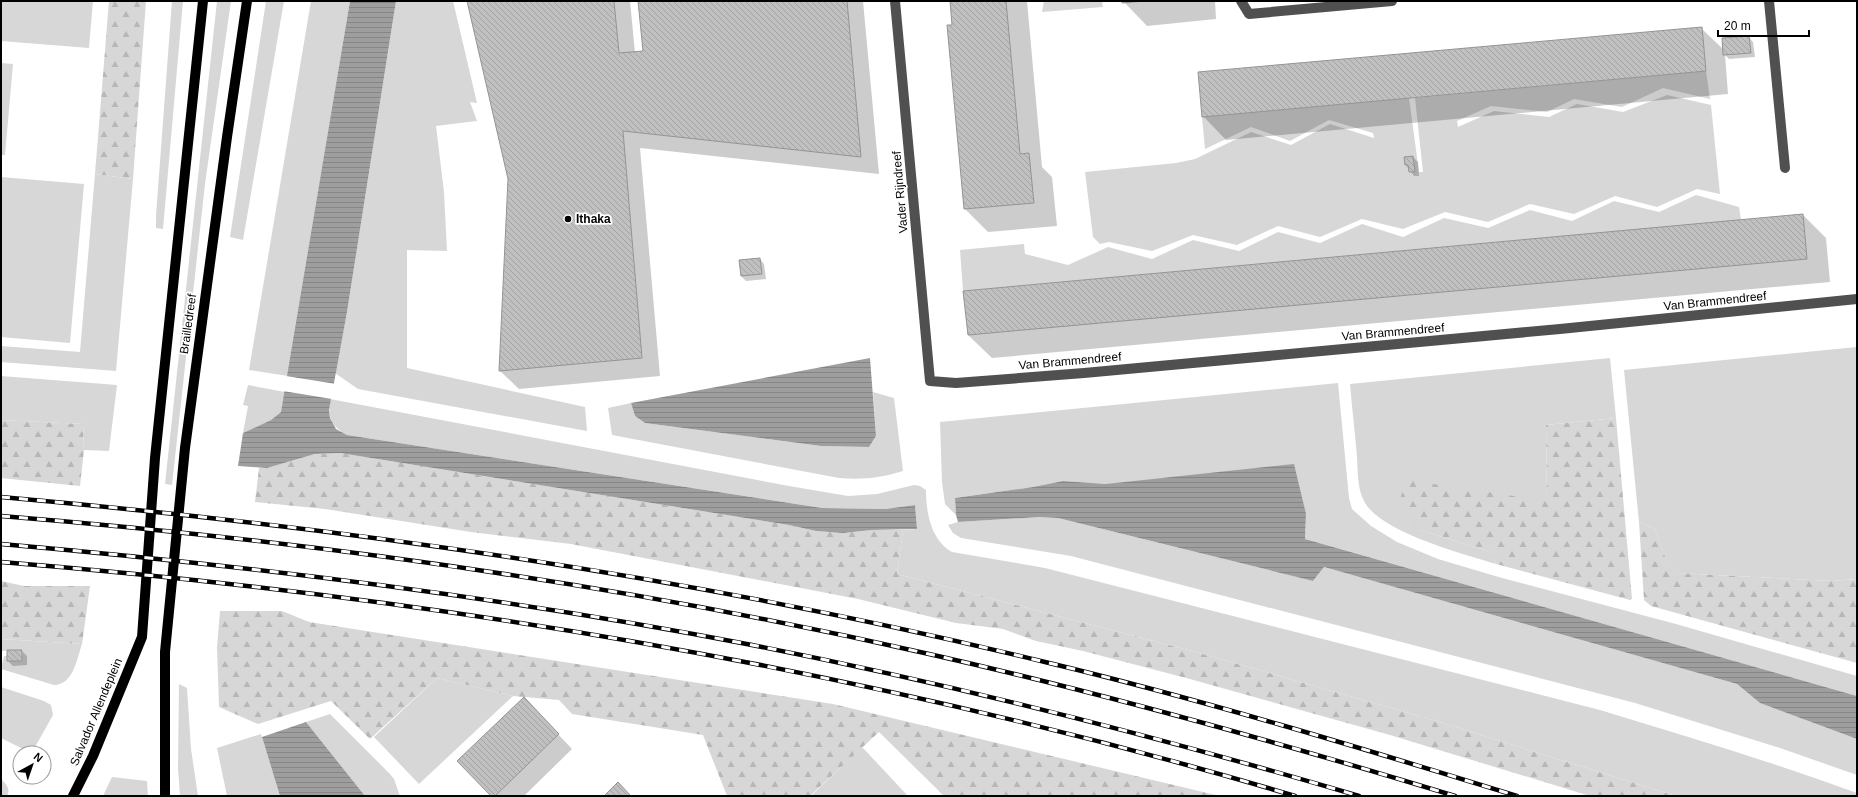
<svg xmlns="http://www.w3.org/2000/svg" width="1858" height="797" viewBox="0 0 1858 797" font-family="Helvetica,sans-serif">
  <defs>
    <pattern id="forest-firs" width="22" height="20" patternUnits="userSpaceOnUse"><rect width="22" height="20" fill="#d7d7d7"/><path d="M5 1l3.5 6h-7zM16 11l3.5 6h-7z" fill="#b7b7b7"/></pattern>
    <pattern id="water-rules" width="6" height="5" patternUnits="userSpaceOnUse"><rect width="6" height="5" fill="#9e9e9e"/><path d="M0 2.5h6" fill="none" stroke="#868686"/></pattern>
    <pattern id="building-back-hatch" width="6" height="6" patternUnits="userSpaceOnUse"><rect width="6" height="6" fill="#c0c0c0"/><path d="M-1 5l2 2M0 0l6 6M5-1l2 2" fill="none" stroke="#a3a3a3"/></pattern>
  </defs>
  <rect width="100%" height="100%" fill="#fff"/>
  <path fill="#d7d7d7" d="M1 1H93L89 48 1 41Z
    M172 1H183L163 229 156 228V215Z
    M217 1H231L205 184 172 485 165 484Z
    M266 1H284L243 240 230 237Z
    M311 1H350L288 376 249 370Z
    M396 1H453L477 103 470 102 477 121 436 126 444 192 447 251 407 250V368L585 407 587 431 358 389 335 373 347 312Z
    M1044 1H1102L1103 7 1042 12Z
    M1 63 13 64 5 155H1Z
    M1706 71 1710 99 1663 88 1622 107 1574 99 1547 112 1491 106 1457 121 1458 127 1494 111 1549 117 1577 104 1623 112 1667 95 1711 105 1720 194 1697 189 1657 207 1615 196 1574 214 1530 204 1488 222 1445 212 1403 229 1362 219 1320 237 1278 226 1237 245 1193 235 1152 251 1109 242 1100 244 1093 237 1085 172 1176 163 1195 159 1251 132 1291 145 1330 124 1374 138 1373 133 1329 120 1290 141 1251 127 1205 149 1202 117 1409 98 1419 172H1423L1415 98Z
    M95 174 133 179 116 371 1 362V346L80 352Z
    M1 177 84 184 70 343 1 337Z
    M1696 195 1739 207 1741 220 963 291 960 250 1024 244 1025 254 1068 265 1108 247 1152 259 1193 240 1239 251 1278 232 1320 243 1362 224 1403 237 1444 218 1488 228 1530 210 1572 221 1614 201 1659 212Z
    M1857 347V579L1832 581 1678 573 1669 569 1655 529 1639 522 1624 370Z
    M1610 358 1616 418 1546 425 1547 501 1420 530 1491 552 1496 564C1464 554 1379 532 1364 501 1357 488 1358 471 1357 457 1355 432 1352 408 1350 384Z
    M1 376 117 385 109 451 84 450 83 424 1 420Z
    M1338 383 1349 498 1352 509 1371 526 1397 542 1438 559 1502 578 1676 624 1857 676V696L1305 539 1306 514 1106 484 1063 481 1033 487 955 498 956 515 945 504 942 482 940 422Z
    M248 385 285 392 281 412 271 420 243 433 248 406 243 405Z
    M873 392 894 398 903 471C881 478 861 480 839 478L612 435 608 408 631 403 635 416 645 423 821 446 869 447 876 436Z
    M330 399 789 486 848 496 877 494 914 485 920 486 926 490C926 513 931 540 952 552L1045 568 1600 710C1686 736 1772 762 1857 793V796H1676L1430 719 1192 651 897 574 903 530 917 529 915 505 885 509 822 508 347 435C330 425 328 418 330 399Z
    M1039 517 1058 518 1313 581 1324 567 1737 684 1760 703 1857 739V775L1780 748 1635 703 1071 556 961 538 953 533 948 525 958 522Z
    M1 639 82 644C77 659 73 685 54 685L1 669 4 656H7V661H22L23 650 1 651Z
    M437 678 513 696 419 784 374 737Z
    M179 684 187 688 191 749 198 796H180L178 768Z
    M1 687 44 701 51 705 53 715 35 747 23 749 1 738Z
    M330 714 389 773 394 779 400 796H365L306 722Z
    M261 734 280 796H227L217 748Z
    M862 747 908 796H811Z
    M112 777 147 781 148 796H103Z
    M1 779C6 784 11 789 7 796H1Z"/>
  <path fill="url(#forest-firs)" d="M109 1H146L133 179 95 174Z
    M1616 418 1632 599 1630 600 1496 564 1491 552 1420 530 1398 504 1407 480 1547 501 1546 425Z
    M1 420 83 424 84 450 80 486 1 478Z
    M340 453 789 525 816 531 843 533 872 530H903L897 574 1192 651 1430 719 1676 796H1590L1390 735 1190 679 1083 651 1036 641 1003 629 956 623 858 599 571 544 471 532 325 509 255 502 259 468H267L315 454Z
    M1639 522 1655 529 1669 568 1678 573 1832 581 1857 579V663L1651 606 1644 600Z
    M1 581 24 586H90L82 644 1 639Z
    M220 611H282L309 622 833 704 1220 796H944L879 732 810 796H727L703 735 572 714 559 700 513 696 437 678 370 739 331 701 258 724 219 707 217 647Z"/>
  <path fill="url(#water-rules)" d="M350 1H396L347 312 329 410 330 418 336 429 347 435 822 508 885 509 915 505 917 529 872 530 843 533 816 531 789 525 340 453 315 454 267 468 238 466 243 433 271 420 281 412Z
    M870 358 876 436 869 447 821 446 645 423 635 416 631 403Z
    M1294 464 1306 514 1305 539 1857 696V739L1760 703 1737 684 1324 567 1313 581 1058 518 1039 517 958 522 956 515 955 498 1033 487 1063 481 1106 484Z
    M306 722 365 796H280L262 737Z"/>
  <path fill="#fff" d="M286 376 336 384 332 399 283 391Z"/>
  <path fill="#0003" d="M468 1H630L635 53 644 52 639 1H863L879 174 640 148 660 376 519 389 500 371 509 179Z
    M951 1H1027L1042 167 1052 177 1057 226 988 232 965 209Z
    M1123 1H1215L1216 19 1147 26Z
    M1701 28 1724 50 1749 37 1753 42 1755 57 1729 59 1725 55 1728 94 1226 140 1203 116Z
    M1413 157 1418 162 1419 176H1414L1406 165Z
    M1803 215 1826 238 1830 282 992 358 968 335 964 292Z
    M760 259 764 264 766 279 746 281 741 276 740 261Z
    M22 651 27 656V665L13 666 8 661Z
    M538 713 572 749 524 796H492Z"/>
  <path fill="url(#building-back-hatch)" stroke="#949494" d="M467 1H614L619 53 643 51 638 1H847L861 157 623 131 642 358 499 371 508 179Z
    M950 1H1006L1020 154 1029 153 1034 203 964 209 947 25H952Z
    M1122 1H1145L1122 3Z
    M1702 27 1706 71 1202 117 1198 72Z
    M1749 36 1751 53 1723 55 1722 38Z
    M1413 156 1415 172H1409L1408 165H1405L1404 157Z
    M1803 214 1807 259 968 335 963 291Z
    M760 258 762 274 741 276 739 260Z
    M7 650H22V661H7Z
    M524 697 559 734 495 796H491L457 761Z
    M618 782 631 796H604Z"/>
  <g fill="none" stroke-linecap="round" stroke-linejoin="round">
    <path stroke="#505050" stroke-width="10" d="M895 1 930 381 956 383 1084 373 1560 329 1857 299
      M1241 1 1249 14 1392 1
      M1769 1 1785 168"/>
    <path stroke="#000" stroke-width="10" d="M73 796 93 756 142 637 155 458 203 1
      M165 796V652L185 448 227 137 247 1"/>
    <g stroke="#000" stroke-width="4.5">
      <path id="rail" d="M1 497C352 528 703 578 1045 662 1204 700 1361 748 1517 796
        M1 516C313 541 624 585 929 654 1106 694 1281 743 1455 796
        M1 544C253 566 504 597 752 645 957 685 1159 737 1359 796
        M1 562C436 597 876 671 1295 796"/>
    </g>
    <use href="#rail" stroke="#fff" stroke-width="3" stroke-dasharray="9" stroke-linecap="butt"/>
  </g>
  <circle fill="#000" stroke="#fff" stroke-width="1.5" cx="568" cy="219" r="4"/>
  <g text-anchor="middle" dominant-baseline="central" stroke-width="3.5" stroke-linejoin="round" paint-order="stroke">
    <g font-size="12" fill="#000" stroke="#fff">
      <text transform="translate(900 192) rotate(-95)">Vader Rijndreef</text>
      <text transform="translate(1715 301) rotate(-6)">Van Brammendreef</text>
      <text transform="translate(188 324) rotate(-82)">Brailledreef</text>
      <text transform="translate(1393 332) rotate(-5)">Van Brammendreef</text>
      <text transform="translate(1070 361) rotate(-5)">Van Brammendreef</text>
      <text transform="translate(96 712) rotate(-67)">Salvador Allendeplein</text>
    </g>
    <g font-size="12" font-weight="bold" fill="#000" stroke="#fff" text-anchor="start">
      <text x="576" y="219">Ithaka</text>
    </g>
  </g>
  <rect width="1858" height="797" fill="none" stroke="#000000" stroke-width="4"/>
  <g transform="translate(32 765) rotate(40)"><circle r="19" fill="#ffffff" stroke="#999999"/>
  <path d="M0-3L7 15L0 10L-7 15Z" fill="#000000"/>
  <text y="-6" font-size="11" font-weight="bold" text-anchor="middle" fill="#000000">N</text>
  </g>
  <path d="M1718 30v6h91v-6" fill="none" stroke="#000000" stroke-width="2"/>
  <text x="1724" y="30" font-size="12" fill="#000000" stroke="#ffffff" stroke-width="3" paint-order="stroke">20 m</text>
</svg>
